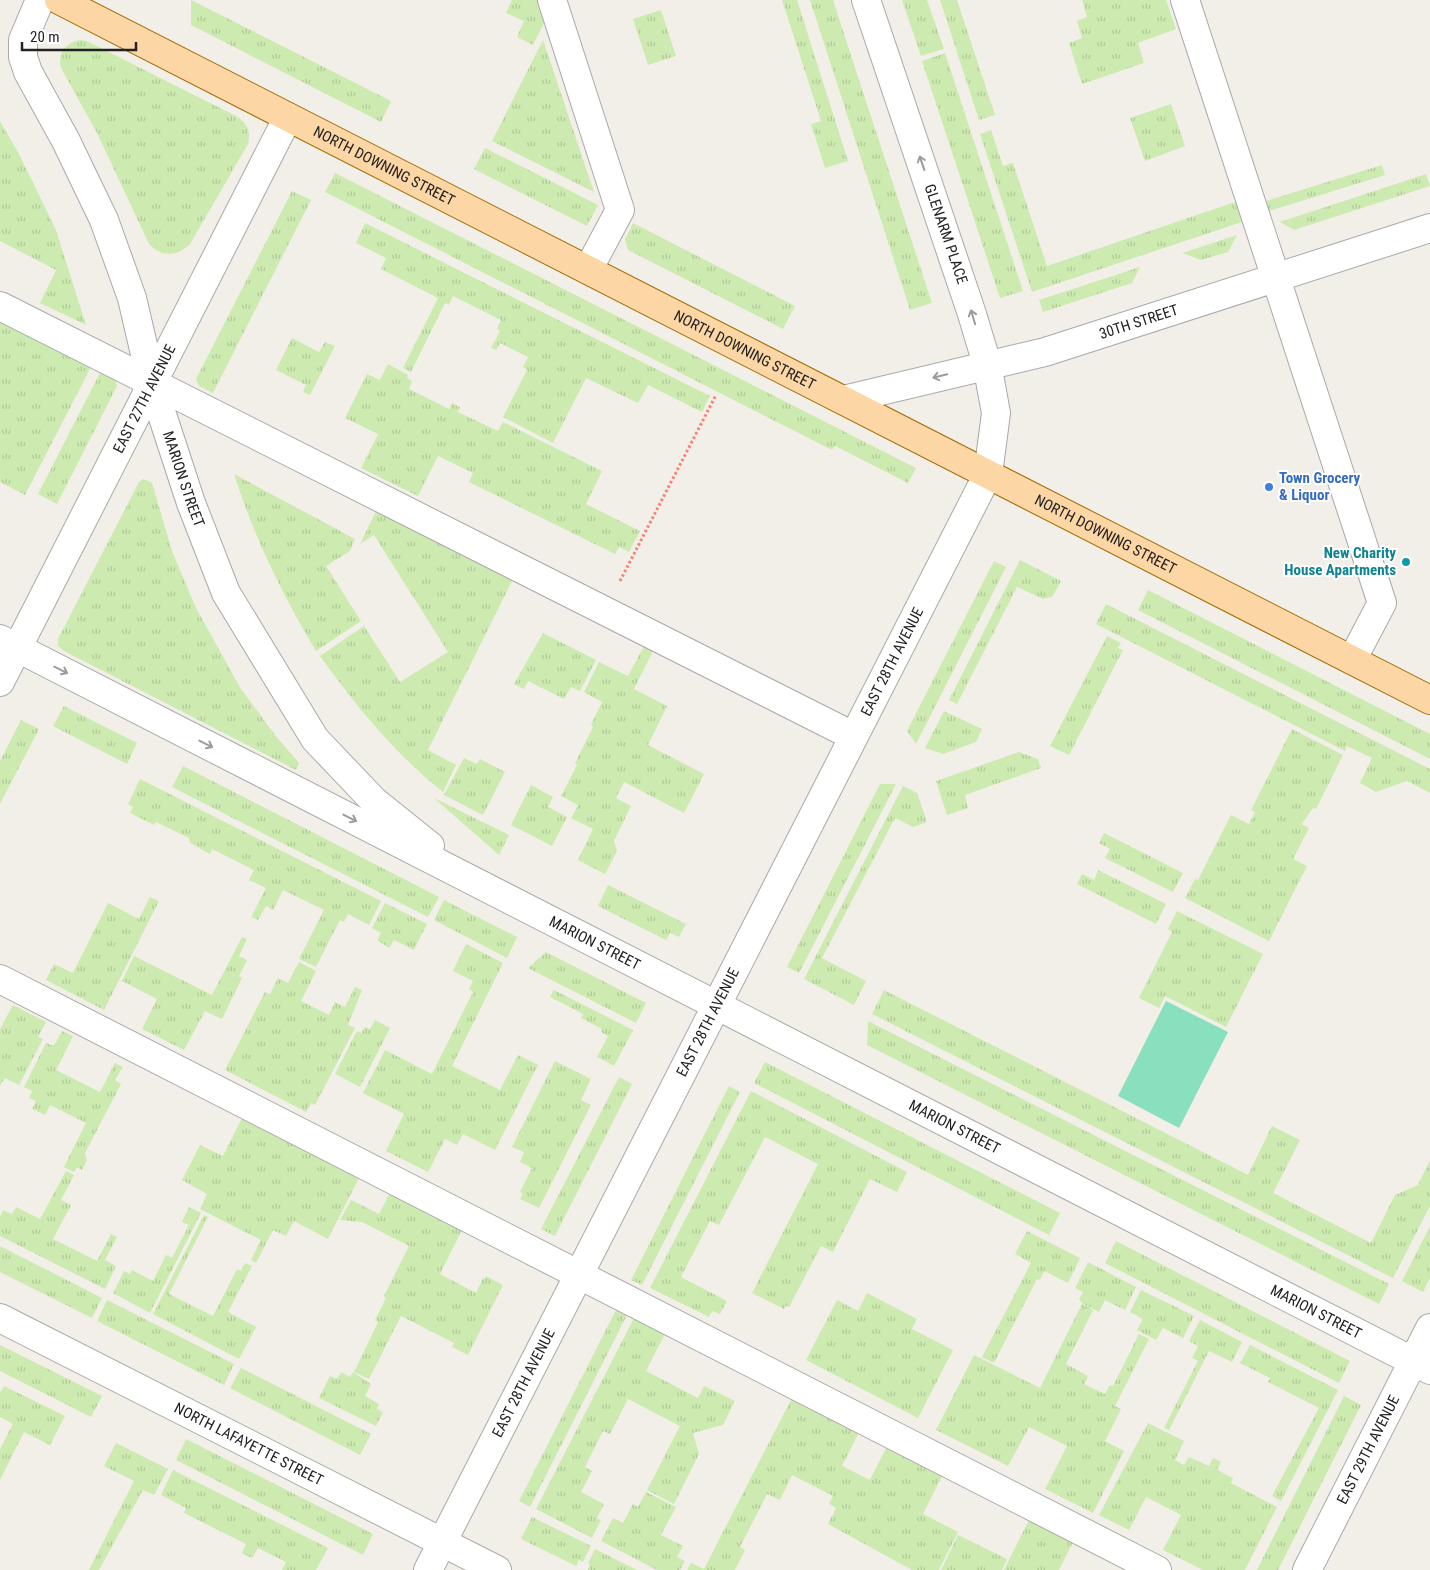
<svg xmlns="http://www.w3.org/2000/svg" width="1430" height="1570" viewBox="0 0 1430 1570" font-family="'Roboto Condensed',sans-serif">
  <defs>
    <pattern id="grass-tufts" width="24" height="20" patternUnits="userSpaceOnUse" patternTransform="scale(1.25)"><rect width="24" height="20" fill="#cdebb0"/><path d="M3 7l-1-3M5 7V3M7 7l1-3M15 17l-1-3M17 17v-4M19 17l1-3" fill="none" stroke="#b0c997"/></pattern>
  </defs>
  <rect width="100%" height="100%" fill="#f2efe9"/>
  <path fill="url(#grass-tufts)" d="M191 0 391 101 381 122 191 25Z
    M512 0H541L547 17 533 45 517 37 524 21 506 13Z
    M782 0H797L848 161 825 168 811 124 821 121Z
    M810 0H833L932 303 910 310Z
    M902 0H927L944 49 921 56Z
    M940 0H957L995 115 979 120Z
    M1082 0H1166L1176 29 1138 43 1144 63 1082 84 1069 43 1082 38 1077 21 1087 17Z
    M661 10 676 56 648 65 633 19Z
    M80 40 87 41 236 116C247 123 251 131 248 144L190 244C177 257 161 257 149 244L97 133 62 70C56 55 64 43 80 40Z
    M543 40 594 192 492 141Z
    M945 53 1023 291 1000 298 922 61Z
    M1171 104 1185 146 1145 161 1130 118Z
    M0 121 19 154 56 230 86 325 40 303 56 270 0 241Z
    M991 130 1003 166 1013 163 1047 266 1235 202 1242 222 1032 292 980 134Z
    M485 148 598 205 587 226 474 169Z
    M1382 165 1385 175 1269 211 1266 201Z
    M335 173 916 468 908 483 835 446 832 450 325 192Z
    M1426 174 1430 186 1294 230 1280 222Z
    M292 191 311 200 213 393 199 386 196 379Z
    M365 223 710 396 702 412 648 385 638 403 586 378 553 443 503 417 527 370 523 367 528 357 500 343 496 350 491 348 500 331 497 329 501 320 453 296 449 305 445 303 411 372 403 368 438 298 381 269 386 258 356 243Z
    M633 223 795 306 783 329 628 250 625 239Z
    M1237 235 1228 252 1201 260 1182 253Z
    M1140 267 1132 283 1043 312 1039 300Z
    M0 317 92 365 25 495 0 482Z
    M292 338 319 352 325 342 335 346 310 395 303 392 306 385 276 370Z
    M388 364 408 375 407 378 412 381 409 389 449 409 452 403 460 407 458 412 498 431 503 422 602 471 586 504 640 531 629 552 619 547 615 554 469 482 473 473 438 456 418 496 361 468 378 434 345 418 367 374 380 380Z
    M102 369 113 375 117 386 57 504 38 494Z
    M234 474 355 539 350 551 326 566 361 621 316 651C282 594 254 537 234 474Z
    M143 479 151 482 153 486 172 551 196 608 241 689 275 735 299 763 296 770 64 651 58 646V639L139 482Z
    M378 507 514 577 428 750 456 765 443 792C394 753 356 706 320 656L364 626 400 682 448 652 374 535 360 544Z
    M1020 560 1061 581 1052 597 1043 599 1017 587 957 704 949 700Z
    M994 561 1006 567 916 744 907 731Z
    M1148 590 1430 734V759L1138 610Z
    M1106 604 1430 769V793L1407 781 1376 792 1360 783 1372 758 1347 746 1345 751 1096 624Z
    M543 633 596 660 580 691 571 687 564 699 528 681 524 689 514 684Z
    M1107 636 1121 643 1118 648 1123 650 1069 755 1050 746Z
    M645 644 654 649 634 689 667 706 648 745 704 774 684 813 624 782 616 798 631 806 614 841 617 851 605 874 578 860 593 829 571 818 578 805 561 796 577 765 575 763 593 727 591 725 602 702 584 692 599 662 628 676Z
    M64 706 137 743 127 764 53 726Z
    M944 711 982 729 976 742 943 754 925 748Z
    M21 720 39 729 0 804V761Z
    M1292 729 1343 755 1316 809 1313 808 1302 824 1309 828 1293 859 1307 866 1269 941 1185 898 1195 879 1198 880 1231 815 1249 824 1255 812 1251 810Z
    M1019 752 1038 759 1041 768 965 795 968 808 947 815 936 781Z
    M464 758 477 764 480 759 505 772 483 815 444 795Z
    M183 766 439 897 428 917 172 787Z
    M140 779 381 901 369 925 348 914 344 922 340 920 316 967 299 959 324 910 283 890 273 910 266 906 258 920 251 917 266 888 249 880 254 870 212 849 210 854 190 843 189 838 156 822 154 825 130 813 133 807 128 804Z
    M880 784H896L799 973 787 967Z
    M531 785 553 797 548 807 567 817 552 846 511 825Z
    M903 786 917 793 927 822 913 827 895 818 822 958 866 981 854 1005 804 979Z
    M434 798 509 835 499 855Z
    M1104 833 1183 873 1173 892 1105 858 1110 849 1099 843Z
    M1098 870 1166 904 1156 924 1077 884 1082 874 1094 880Z
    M608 885 686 924 679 937 670 933 666 940 598 906Z
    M150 897 159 901 104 1010 46 980 54 964 73 973 108 903 139 919Z
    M444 900 517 937 507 958 434 920Z
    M385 903 427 924 414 950 394 940 389 948 377 940 381 933 372 928Z
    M1177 911 1263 954 1226 1027 1165 996 1159 1008 1139 998 1172 932 1168 929Z
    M242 937 247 939 239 956 247 960 239 976 242 978 222 1019 205 1011 184 1050 142 1029 157 999 122 981 134 956 212 995Z
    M466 944 503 963 452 1066 500 1090 518 1055 538 1065 495 1150 463 1134 457 1145 445 1139 428 1172 386 1151 404 1114 363 1093 385 1050 432 1074 473 992 469 989 473 981 453 971Z
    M546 952 646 1003 636 1023 528 968Z
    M299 962 316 971 301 1001 329 1015 335 1002 345 1007 355 987 362 990 348 1025 355 1028 315 1105 311 1103 306 1112 225 1070 265 992 270 994 278 978 288 983Z
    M554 990 633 1030 614 1066 597 1057 608 1036 601 1032 602 1029 581 1018 583 1014 550 997Z
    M884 990 1248 1175 1272 1126 1300 1140 1273 1193 1371 1243 1395 1195 1418 1185 1430 1160V1206L1393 1278 872 1014Z
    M13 1005 46 1022 38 1037 43 1039 19 1085 5 1078 0 1086V1029Z
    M375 1020 390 1028 360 1087 335 1074 357 1031 361 1033 365 1027 370 1029Z
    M868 1021 1389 1284 1379 1304 867 1045Z
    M62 1031 73 1036 56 1070 100 1092 115 1063 123 1067 115 1080 121 1084 85 1153 87 1160 82 1170 77 1167 74 1172 64 1167 86 1123 50 1105 45 1115 32 1109 36 1101 29 1098 32 1091 24 1087 46 1043 54 1046Z
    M555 1061 591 1079 581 1100 591 1105 539 1208 520 1199 523 1194 520 1192 532 1168 520 1162 524 1152 512 1147Z
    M765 1062 1060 1213 1049 1235 754 1083Z
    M619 1077 632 1084 555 1236 541 1229Z
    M729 1086 740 1092 642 1285 631 1280Z
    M751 1091 907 1172 897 1192 870 1179 833 1252 821 1246 789 1307 786 1306 784 1309 752 1293 818 1164 765 1137 719 1225 710 1221 681 1277 727 1301 720 1314 712 1311 709 1317 650 1288Z
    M245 1112 362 1172 328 1239 294 1221 286 1236 273 1230 256 1263 251 1260 261 1240 200 1209 207 1194 182 1180 200 1145 223 1156Z
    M66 1171 74 1175 61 1200 71 1205 53 1239 97 1261 111 1234 117 1237 105 1260 116 1266 105 1289 0 1236V1217L3 1210 12 1214 16 1207 40 1219Z
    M392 1189 464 1226 440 1274 476 1293 483 1278 485 1279 486 1276 503 1285 468 1355 452 1347 454 1343 401 1316 369 1379 354 1372 378 1322 375 1320 386 1298 384 1296 409 1246 362 1222 340 1220 351 1200 379 1214Z
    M189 1207 201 1213 150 1313 113 1293 124 1271 130 1274 132 1270 153 1281 166 1255 172 1258 189 1225 182 1222Z
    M204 1215 208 1217 169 1294 213 1316 237 1269 241 1271 245 1263 252 1266 228 1312 256 1327 239 1359 153 1314Z
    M1430 1226V1278L1423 1292 1402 1281Z
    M1027 1231 1080 1258 1068 1283 1044 1271 1040 1280 1037 1279 994 1363 982 1357 1031 1263 1015 1254Z
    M1116 1241 1350 1361 1339 1383 1105 1263Z
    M0 1246 102 1298 92 1318 0 1272Z
    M1088 1262 1136 1287 1125 1310 1105 1300 1099 1312 1083 1304 1079 1299 1083 1292 1075 1288Z
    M1141 1290 1194 1316 1183 1338 1163 1328 1156 1340 1137 1330 1143 1319 1130 1312Z
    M867 1293 917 1319 912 1329 953 1350 918 1418 806 1360 837 1300 858 1311Z
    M107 1300 234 1364 224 1385 97 1321Z
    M1082 1304 1093 1310 1066 1364 1088 1376 1084 1384 1105 1394 1110 1385 1113 1386 1139 1334 1149 1339 1115 1406 1121 1409 1105 1441 1124 1451 1093 1513 1045 1489 1067 1446 1029 1427 1008 1466 936 1430 974 1355 1040 1388Z
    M617 1308 628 1313 530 1507 519 1501Z
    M636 1314 667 1330 646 1371 698 1398 704 1386 735 1401 723 1425 693 1433 699 1454 674 1504 647 1490 680 1426 628 1399 610 1434 603 1431 585 1467 592 1471 581 1492 604 1504 597 1518 601 1520 592 1538 536 1509Z
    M1200 1320 1242 1342 1232 1362 1209 1351 1169 1430 1164 1428 1198 1361 1192 1358 1198 1346 1189 1341Z
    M0 1345 102 1396 91 1417 0 1371Z
    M1250 1345 1338 1390 1281 1501 1272 1496 1319 1408 1268 1382 1270 1378 1240 1363Z
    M241 1368 371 1434 360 1455 230 1388Z
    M341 1372 350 1377 353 1372 371 1384 365 1396 379 1404 377 1409 383 1412 376 1426 319 1398 330 1376 337 1379Z
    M4 1386 65 1416 50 1445 24 1432 0 1480V1449L13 1424 0 1417V1393Z
    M795 1392 862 1426 842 1466 870 1480 887 1446 943 1474 923 1514 958 1532 939 1570H912L828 1524 836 1508 829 1504 833 1496 792 1475 780 1500 767 1494 740 1547 745 1550 735 1570H687L691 1563 704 1569Z
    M1344 1396 1361 1405 1278 1570H1257Z
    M1148 1423 1184 1441 1175 1460 1184 1465 1189 1457 1209 1466 1213 1458 1221 1462 1217 1470 1233 1478 1231 1483 1277 1507 1245 1570H1203L1163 1550 1181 1515 1146 1497 1129 1530 1099 1515Z
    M186 1439 373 1534 363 1555 176 1460Z
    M116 1443 168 1469 154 1495 143 1490 99 1570H89L134 1481 104 1466Z
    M173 1470 328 1548 316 1570H282L286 1562 258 1548 252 1558 242 1553 246 1544 184 1513 186 1508 161 1495Z
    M646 1492 676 1507 661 1535 683 1546 677 1557 685 1561 680 1570H657L601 1541 613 1518 623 1523 633 1504 638 1507Z
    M1031 1516 1075 1538 1059 1570H1004Z
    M532 1517 591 1546 583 1562 579 1560 576 1566 521 1539Z
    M958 1535 1007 1559 1002 1570H941Z
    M595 1549 637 1570H588L590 1565 588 1563Z"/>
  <path fill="#88e0be" d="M1166 1001 1228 1032 1179 1128 1118 1096Z"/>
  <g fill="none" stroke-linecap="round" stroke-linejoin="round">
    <g stroke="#a9a9a9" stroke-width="30">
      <g id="minor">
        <path id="s1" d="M40 0 23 40V57L28 72 66 141 104 220 132 298 152 384 191 503 226 593 315 739 374 801 430 846"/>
        <path d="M552 0 620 210 588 270"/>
        <path d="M1185 0 1382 603 1352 660"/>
        <path d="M0 306 853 736"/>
        <path id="s2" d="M843 400 1045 352 1430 228"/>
        <path id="s3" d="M0 639 1430 1370"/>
        <path id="s4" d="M0 682 288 117"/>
        <path d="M0 979 1157 1570"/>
        <path id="s5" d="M0 1318 497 1570"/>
        <path id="s6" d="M428 1570 988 474 996 413 987 364 972 314 866 0"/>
        <path id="s7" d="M1307 1570 1430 1328"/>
      </g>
    </g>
    <g stroke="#a06b00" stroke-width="30">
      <g id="major">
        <path id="s8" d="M59 0 1430 700"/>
      </g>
    </g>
    <path stroke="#fa8072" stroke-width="3" stroke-dasharray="2.5 2.5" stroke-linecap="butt" d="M620 581 716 395"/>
    <use href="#minor" stroke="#fff" stroke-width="28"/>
    <use href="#major" stroke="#fcd6a4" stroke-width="28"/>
  </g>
  <defs><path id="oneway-shaft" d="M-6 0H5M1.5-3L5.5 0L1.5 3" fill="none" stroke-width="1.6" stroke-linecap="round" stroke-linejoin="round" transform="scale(1.25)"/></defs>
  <g stroke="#9c9c9c">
    <use href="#oneway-shaft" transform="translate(922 163) rotate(-109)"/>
    <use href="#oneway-shaft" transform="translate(973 317) rotate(-107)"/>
    <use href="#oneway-shaft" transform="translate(940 376) rotate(166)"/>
    <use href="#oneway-shaft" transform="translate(61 670) rotate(27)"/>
    <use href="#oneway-shaft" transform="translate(206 744) rotate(27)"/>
    <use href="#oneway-shaft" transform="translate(350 818) rotate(27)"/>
  </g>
  <circle fill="#3f7fe0" stroke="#fff" stroke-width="2" cx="1269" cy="487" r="5"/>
  <circle fill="#0f9aa8" stroke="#fff" stroke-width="2" cx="1406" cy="562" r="5"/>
  <g text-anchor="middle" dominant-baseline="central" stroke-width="4" stroke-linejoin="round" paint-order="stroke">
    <g font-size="15" fill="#222" stroke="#fff">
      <text stroke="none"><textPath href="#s8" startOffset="365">NORTH DOWNING STREET</textPath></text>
      <text transform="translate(946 234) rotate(71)">GLENARM PLACE</text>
      <text stroke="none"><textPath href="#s2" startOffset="306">30TH STREET</textPath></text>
      <text stroke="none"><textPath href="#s8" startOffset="770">NORTH DOWNING STREET</textPath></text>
      <text stroke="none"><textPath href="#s4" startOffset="318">EAST 27TH AVENUE</textPath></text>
      <text stroke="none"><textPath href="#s1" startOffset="514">MARION STREET</textPath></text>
      <text stroke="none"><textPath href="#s8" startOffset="1175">NORTH DOWNING STREET</textPath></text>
      <text stroke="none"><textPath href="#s6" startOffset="1020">EAST 28TH AVENUE</textPath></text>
      <text stroke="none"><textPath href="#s3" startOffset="668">MARION STREET</textPath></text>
      <text stroke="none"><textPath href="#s6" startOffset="615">EAST 28TH AVENUE</textPath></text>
      <text stroke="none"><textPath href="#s3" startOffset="1072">MARION STREET</textPath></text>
      <text stroke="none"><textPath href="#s3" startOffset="1478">MARION STREET</textPath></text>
      <text stroke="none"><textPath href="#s6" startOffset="210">EAST 28TH AVENUE</textPath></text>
      <text stroke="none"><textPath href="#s5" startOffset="279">NORTH LAFAYETTE STREET</textPath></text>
      <text stroke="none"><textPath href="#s7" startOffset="135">EAST 29TH AVENUE</textPath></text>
    </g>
    <g font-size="15" font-weight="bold" fill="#366cbe" stroke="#fff" text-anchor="start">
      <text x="1279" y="478">Town Grocery<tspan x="1279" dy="17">&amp; Liquor</tspan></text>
    </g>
    <g font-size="15" font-weight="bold" fill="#0d838f" stroke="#fff" text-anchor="end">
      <text x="1396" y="553">New Charity<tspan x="1396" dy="17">House Apartments</tspan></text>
    </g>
  </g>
  <path d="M22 42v8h114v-8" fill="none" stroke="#222222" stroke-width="2.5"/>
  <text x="30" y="42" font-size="15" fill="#222222" stroke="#ffffff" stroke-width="4" paint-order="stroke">20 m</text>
</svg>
